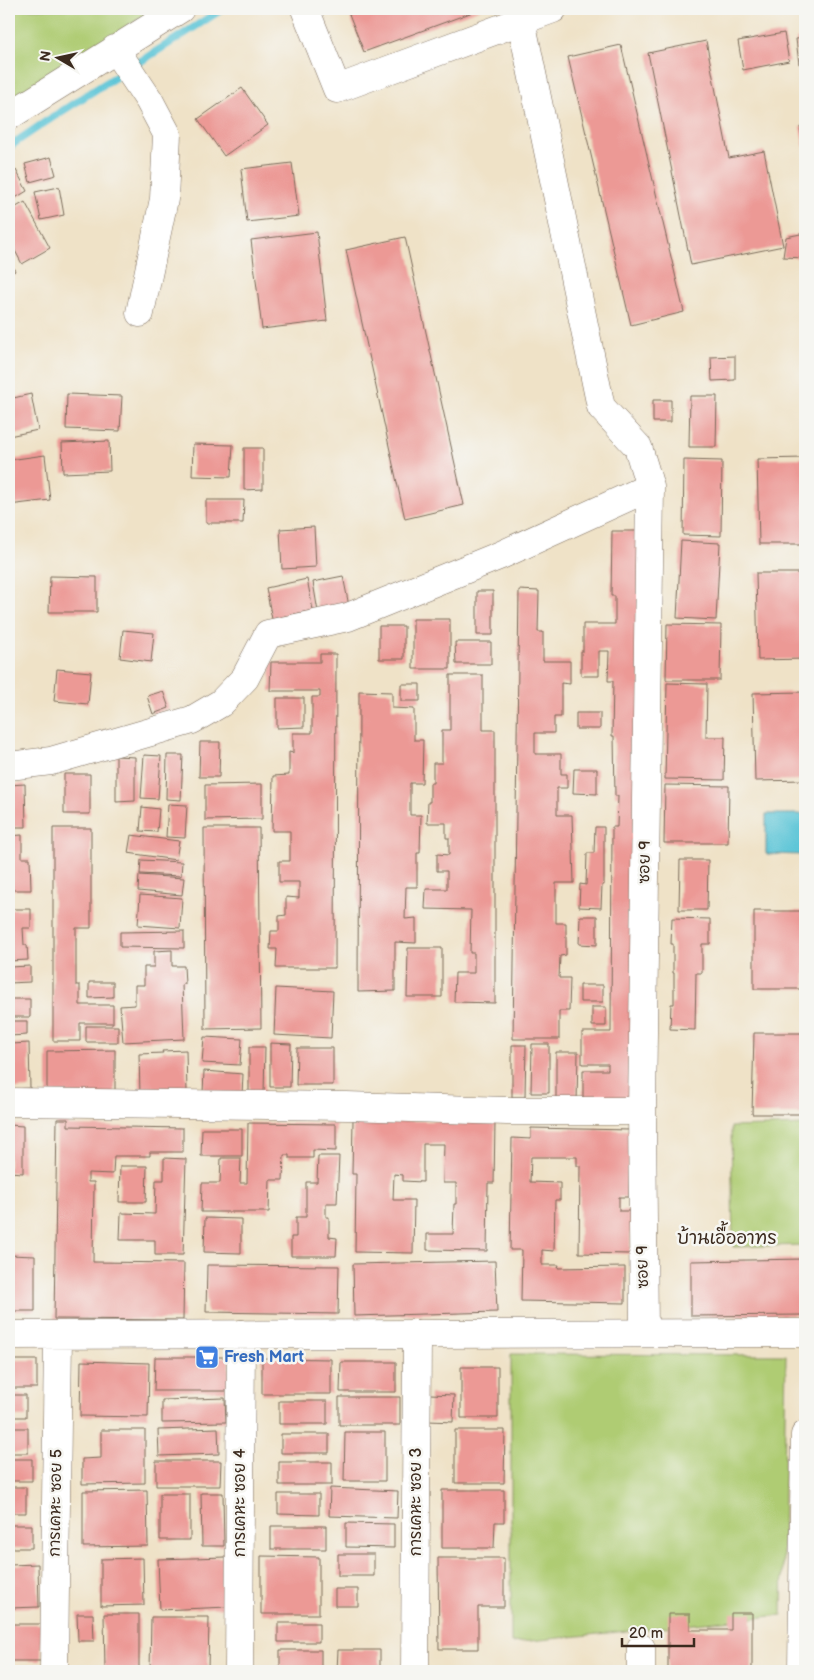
<svg xmlns="http://www.w3.org/2000/svg" width="814" height="1680" viewBox="0 0 814 1680" font-family="'Balsamiq Sans','Playpen Sans Thai',sans-serif">
  <rect width="100%" height="100%" fill="#f6f6f2"/>
  <filter id="ink" filterUnits="userSpaceOnUse"><feTurbulence type="fractalNoise" baseFrequency=".02" numOctaves="2"/><feDisplacementMap in="SourceGraphic" scale="10" xChannelSelector="R" yChannelSelector="G"/><feConvolveMatrix kernelMatrix="1 2 1 2 8 2 1 2 1" color-interpolation-filters="sRGB"/></filter>
  <filter id="wash" filterUnits="userSpaceOnUse"><feTurbulence type="fractalNoise" baseFrequency=".0096" numOctaves="4" result="noise"/><feDisplacementMap in="SourceGraphic" scale="20" xChannelSelector="R" yChannelSelector="G"/><feGaussianBlur stdDeviation="1.12" result="paint"/><feColorMatrix in="noise" values="0 0 0 0 0 0 0 0 0 0 0 0 0 0 0 0 0 1.4 0 .05"/><feComposite in="paint" operator="in"/></filter>
  <g filter="url(#wash)">
    <rect width="100%" height="100%" fill="#efe2c7"/>
    <path fill="#afcc73" stroke="#757b48" d="M9 9H153L9 108Z
      M805 1125V1245L733 1247 731 1127Z
      M511 1354 786 1355 782 1615 511 1643Z"/>
    <path fill="#5bc5d7" stroke="#4b787a" d="M766 814H804V855L766 854Z"/>
    <g fill="none" stroke-linecap="round" stroke-linejoin="round">
      <path stroke="#5bc5d7" stroke-width="8" d="M9 147C78 98 152 56 222 9"/>
    </g>
    <g id="blocks">
      <path fill="#ec9995" d="M347 9H481L364 52Z
        M784 33 789 61 743 70 738 41Z
        M805 38V63L799 64 796 39Z
        M706 41 729 158 764 151 783 246 691 265 648 53Z
        M621 45 684 312 631 325 568 57Z
        M242 88 268 125 224 156 198 119Z
        M805 126V147H804L800 127Z
        M51 157 56 175 30 182 25 164Z
        M292 163 299 216 247 222 241 169Z
        M16 170 27 191 12 200 9 194V174Z
        M59 187 64 215 41 220 35 192Z
        M25 202 50 248 22 264 9 239V211Z
        M317 232 327 321 262 329 251 240Z
        M805 233V258L783 257 786 237Z
        M405 237 464 505 405 519 346 250Z
        M9 260 15 271 9 275Z
        M735 356V380L712 381 711 357Z
        M31 394 38 430 9 436V399Z
        M67 394 122 396 120 431 66 429Z
        M690 396H717L716 447H689Z
        M653 400H671V422H653Z
        M109 441 110 471 63 473 62 443Z
        M193 444 233 445 231 477 192 476Z
        M244 448H263V489L244 490Z
        M45 455 50 500 9 505V460Z
        M805 458V544H759L757 459Z
        M684 460 722 461 721 536 683 535Z
        M206 500H244L243 523H206Z
        M314 527 316 567 282 569 280 529Z
        M612 531H644L633 1100 583 1101V1070H608V1064H582V1032H611L612 827H617L618 796H615L614 736H612L613 681H608L609 651H599V676H581V651H583V624H615V596H611Z
        M681 541 720 543 716 620 677 618Z
        M756 573H805V659L758 660Z
        M50 576 97 577V612H49Z
        M343 576 349 606 318 612 313 582Z
        M307 579 313 610 272 619 266 588Z
        M519 590 539 591 538 632H543V661H570V684L561 683V717H554V733H535V754H561V774H567V788H557V815H572L574 883H556V923H566V955L560 956 559 978H570L569 1011H559V1039H513Z
        M477 591H493V635H477Z
        M413 619H450V669H413Z
        M667 624 721 625 720 680H666Z
        M379 626H404V659H379Z
        M123 630 154 633 151 662 120 658Z
        M455 642H491V664H456Z
        M320 654H336L335 968H276L277 949H270L271 931H279V916L286 915V897L299 898V882H279V861H290V831H272L273 776 289 775V752L293 753V733H312V697H320V691H270L271 662H320Z
        M57 669 91 672 88 704 54 701Z
        M450 675H483V730H495V1003L454 1002 455 973H474V953H470L471 910 425 909 426 889H447V871H437V854L449 855V838H446V823H427L428 802H430V783H433V763H442V730H450Z
        M667 683 707 684 706 737H725L724 780 665 779Z
        M401 684H420V701H401Z
        M163 691 169 708 153 714 147 696Z
        M359 691 392 692V708L414 709V740H423L422 783H410V815H421L420 853H417V887H406L405 919 416 918V943L395 942V991L358 992Z
        M805 692V780L755 781 753 693Z
        M277 698H304V727L277 728Z
        M576 713H600V729H576Z
        M200 742H220L219 777H199Z
        M144 755 161 756 158 799 141 798Z
        M167 755H183L181 800 166 799Z
        M116 756 135 757V801L116 802Z
        M574 769H597V794L573 793Z
        M64 774H90V814H64Z
        M25 784 26 827H9V785Z
        M262 784V819L205 820V785Z
        M665 785 729 786 728 843H664Z
        M168 804 187 805 185 838 166 837Z
        M142 807 159 809 157 832 140 831Z
        M595 827H604V885H602L601 908 579 907 580 884 586 885 587 853H594Z
        M53 828H91V928H76V985H80V1005H113V1023H80V1041H53Z
        M204 828H259L261 1028 205 1029Z
        M22 835V858H30L31 890H9V836Z
        M131 835 179 841 176 860 128 853Z
        M141 860 182 862 181 876 140 874Z
        M680 860H708L707 910H679Z
        M139 875 184 878 182 895 138 891Z
        M140 895 182 898 180 928 138 925Z
        M9 909H31V928H23L24 945H27L28 960 9 961Z
        M754 911H805V989H754Z
        M580 916H597V945L579 944Z
        M672 918 710 919V944H702V973H696L695 1030 670 1029 671 1004H674V973H673V944H671Z
        M184 931V948L120 947V932Z
        M408 948H442V997H407Z
        M172 950V966H184L185 984H182L184 1039 123 1042 120 1006 135 1005V985H144V967H154V951Z
        M30 966V982L9 983V967Z
        M89 982H113V997L89 998Z
        M580 985H603V1002H580Z
        M276 988 333 991 331 1038 274 1035Z
        M9 999H30V1017H9Z
        M592 1007H606V1026H592Z
        M9 1021H27V1035L9 1036Z
        M86 1026H118V1042H86Z
        M754 1033H805V1114H752Z
        M204 1037 242 1039 240 1065 202 1063Z
        M29 1043 30 1088 11 1089 10 1044Z
        M270 1043 291 1044 290 1087H270Z
        M532 1044H549V1093H531Z
        M512 1045H526L525 1097H512Z
        M249 1047H265L264 1094H249Z
        M297 1048H333V1085H296Z
        M115 1050V1098H47V1051Z
        M186 1050 187 1093 140 1095 139 1054 163 1053 162 1051Z
        M556 1052H578L577 1103H556Z
        M204 1071 243 1074 242 1095 203 1093Z
        M57 1119H68V1126L183 1128V1152H150V1156H114L113 1174 88 1173V1182H94L93 1262 184 1263 183 1320 54 1319Z
        M353 1120 495 1122 494 1183H488L487 1251 427 1250V1234H453L454 1204H456V1183H443L444 1144H423V1182L403 1181V1175L394 1174 393 1200H414L413 1253 355 1252 356 1174H352Z
        M248 1123 336 1124V1151L313 1150V1158H289V1155H284L283 1180H270L269 1212H201L202 1183H220L221 1158H241L240 1183H247Z
        M9 1125 23 1126V1173L9 1172Z
        M531 1128 630 1130 629 1197H619V1211H631L630 1254 579 1253 580 1166H577V1157H531L530 1182 560 1183V1200H555L554 1251 542 1250V1265H559L558 1268 625 1267V1303L521 1301 522 1250H510L512 1138 531 1139Z
        M202 1129H242V1156H201Z
        M318 1156H339L337 1203H326V1217H329V1237L337 1238 336 1256H291V1237H296V1217H306V1182H317Z
        M164 1158 186 1159 183 1255H155V1240H120L121 1213 155 1214 156 1180H164Z
        M120 1166H147L146 1202H119Z
        M205 1218 241 1219V1253L204 1252Z
        M9 1255 35 1256V1311H9Z
        M805 1259V1315L691 1316V1261Z
        M495 1261 497 1312 354 1316 353 1264Z
        M207 1265 339 1266 338 1314 206 1312Z
        M155 1357H229V1391H154Z
        M262 1358 331 1359V1394H262Z
        M9 1360H37V1388H9Z
        M81 1361 149 1363 148 1417 80 1416Z
        M341 1362H396V1392H340Z
        M461 1367H498V1418H461Z
        M430 1394 454 1395 453 1422 429 1421Z
        M9 1395H26V1417H9Z
        M339 1397H400V1425H339Z
        M225 1398 226 1422 162 1423V1400Z
        M279 1401H327V1424H279Z
        M9 1428H28V1453H9Z
        M218 1428 219 1454 159 1456 158 1430Z
        M101 1430H145V1483L82 1484V1459L101 1458Z
        M455 1430H505L504 1483H455Z
        M345 1432H385V1481H344Z
        M281 1434H329V1453H281Z
        M9 1459H32V1481H9Z
        M156 1461H221L220 1486H156Z
        M279 1462H332V1485H279Z
        M9 1487H26V1513H9Z
        M330 1488 398 1491 397 1518 329 1516Z
        M147 1490 148 1546 83 1547V1491Z
        M442 1490H504V1522H495L494 1548H442Z
        M201 1493H223L224 1546H202Z
        M160 1494H190V1540H160Z
        M278 1494H319V1515L278 1514Z
        M346 1523 394 1524V1548L346 1547Z
        M9 1525H32V1548H9Z
        M271 1526H326V1549H271Z
        M338 1554H374V1576H338Z
        M261 1556 319 1557V1614H261Z
        M226 1557 228 1607 160 1610 158 1559Z
        M143 1558 144 1605 101 1606V1559Z
        M438 1558H504V1607H478V1649H439Z
        M38 1564 39 1607 9 1608V1565Z
        M335 1589H358V1606H335Z
        M731 1613H752V1671H668V1614H690V1630H731Z
        M77 1614H93L94 1641H78Z
        M104 1614H139V1670L105 1671Z
        M151 1617H209L208 1671H150Z
        M278 1623H319V1642H278Z
        M9 1624H42L41 1661H9Z
        M280 1650H321V1671H280Z
        M338 1650H380V1671H337Z"/>
    </g>
  </g>
  <g filter="url(#ink)">
    <use href="#blocks" fill-opacity="0" stroke="#7a6a59" stroke-width="1"/>
    <g fill="none" stroke-linecap="round" stroke-linejoin="round">
      <g stroke="#7a6a59" stroke-width="29">
        <path id="minor" d="M305 9 337 89 553 9
          M521 20 601 407 638 447 650 487 642 1111 644 1333
          M115 49 149 100 167 134 164 199 140 313
          M9 116 180 9
          M9 766 51 761 192 720 221 703 245 678 268 634 348 617 501 555 650 487
          M9 1102 347 1106 507 1111H642
          M9 1335 805 1333
          M54 1671 58 1335
          M239 1671 241 1334
          M415 1671 417 1334
          M641 1671V1648
          M802 1671 805 1435"/>
      </g>
      <use href="#minor" stroke="#fff" stroke-width="28"/>
    </g>
  </g>
  <defs>
    <g id="supermarket-square" transform="scale(1.25)"><rect x="-9" y="-9" width="18" height="18" rx="4" fill="#3f7fe0" stroke="#f6f6f2"/><path d="M-6-5.5h2.5l.6 2H6L4.5 2H-2.5L-4.4-4H-6ZM-1.5 3.2a1.3 1.3 0 1 0 .1 0ZM3 3.2a1.3 1.3 0 1 0 .1 0Z" fill="#fff"/></g>
  </defs>
  <g fill-rule="evenodd">
    <use href="#supermarket-square" x="207" y="1357"/>
  </g>
  <g text-anchor="middle" dominant-baseline="central" stroke-width="5" stroke-linejoin="round" paint-order="stroke">
    <g font-size="16" fill="#3b2a1e" stroke="#f6f6f2">
      <text transform="translate(645 862) rotate(-89)">ซอย 9</text>
      <text transform="translate(643 1267) rotate(-91)">ซอย 9</text>
      <text transform="translate(416 1502) rotate(-90)">การเคหะ ซอย 3</text>
      <text transform="translate(56 1503) rotate(-89)">การเคหะ ซอย 5</text>
      <text transform="translate(240 1503) rotate(-90)">การเคหะ ซอย 4</text>
    </g>
    <g font-size="16" font-weight="bold" fill="#366cbe" stroke="#f6f6f2" text-anchor="start">
      <text x="224" y="1357">Fresh Mart</text>
    </g>
    <g font-size="18" fill="#3b2a1e" stroke="#f6f6f2">
      <text x="727" y="1238">บ้านเอื้ออาทร</text>
    </g>
  </g>
  <rect width="814" height="1680" fill="none" stroke="#f6f6f2" stroke-width="30"/>
  <g transform="translate(58 58) rotate(279)" stroke="#f6f6f2" stroke-width="4" paint-order="stroke">
  <path d="M0-4L9 19L0 12L-9 19Z" fill="#3b2a1e"/>
  <text y="-8" font-size="14" font-weight="bold" text-anchor="middle" fill="#3b2a1e">N</text>
  </g>
  <path d="M622 1638v8h72v-8" fill="none" stroke="#3b2a1e" stroke-width="2.5"/>
  <text x="629" y="1638" font-size="15" fill="#3b2a1e" stroke="#f6f6f2" stroke-width="4" paint-order="stroke">20 m</text>
</svg>
